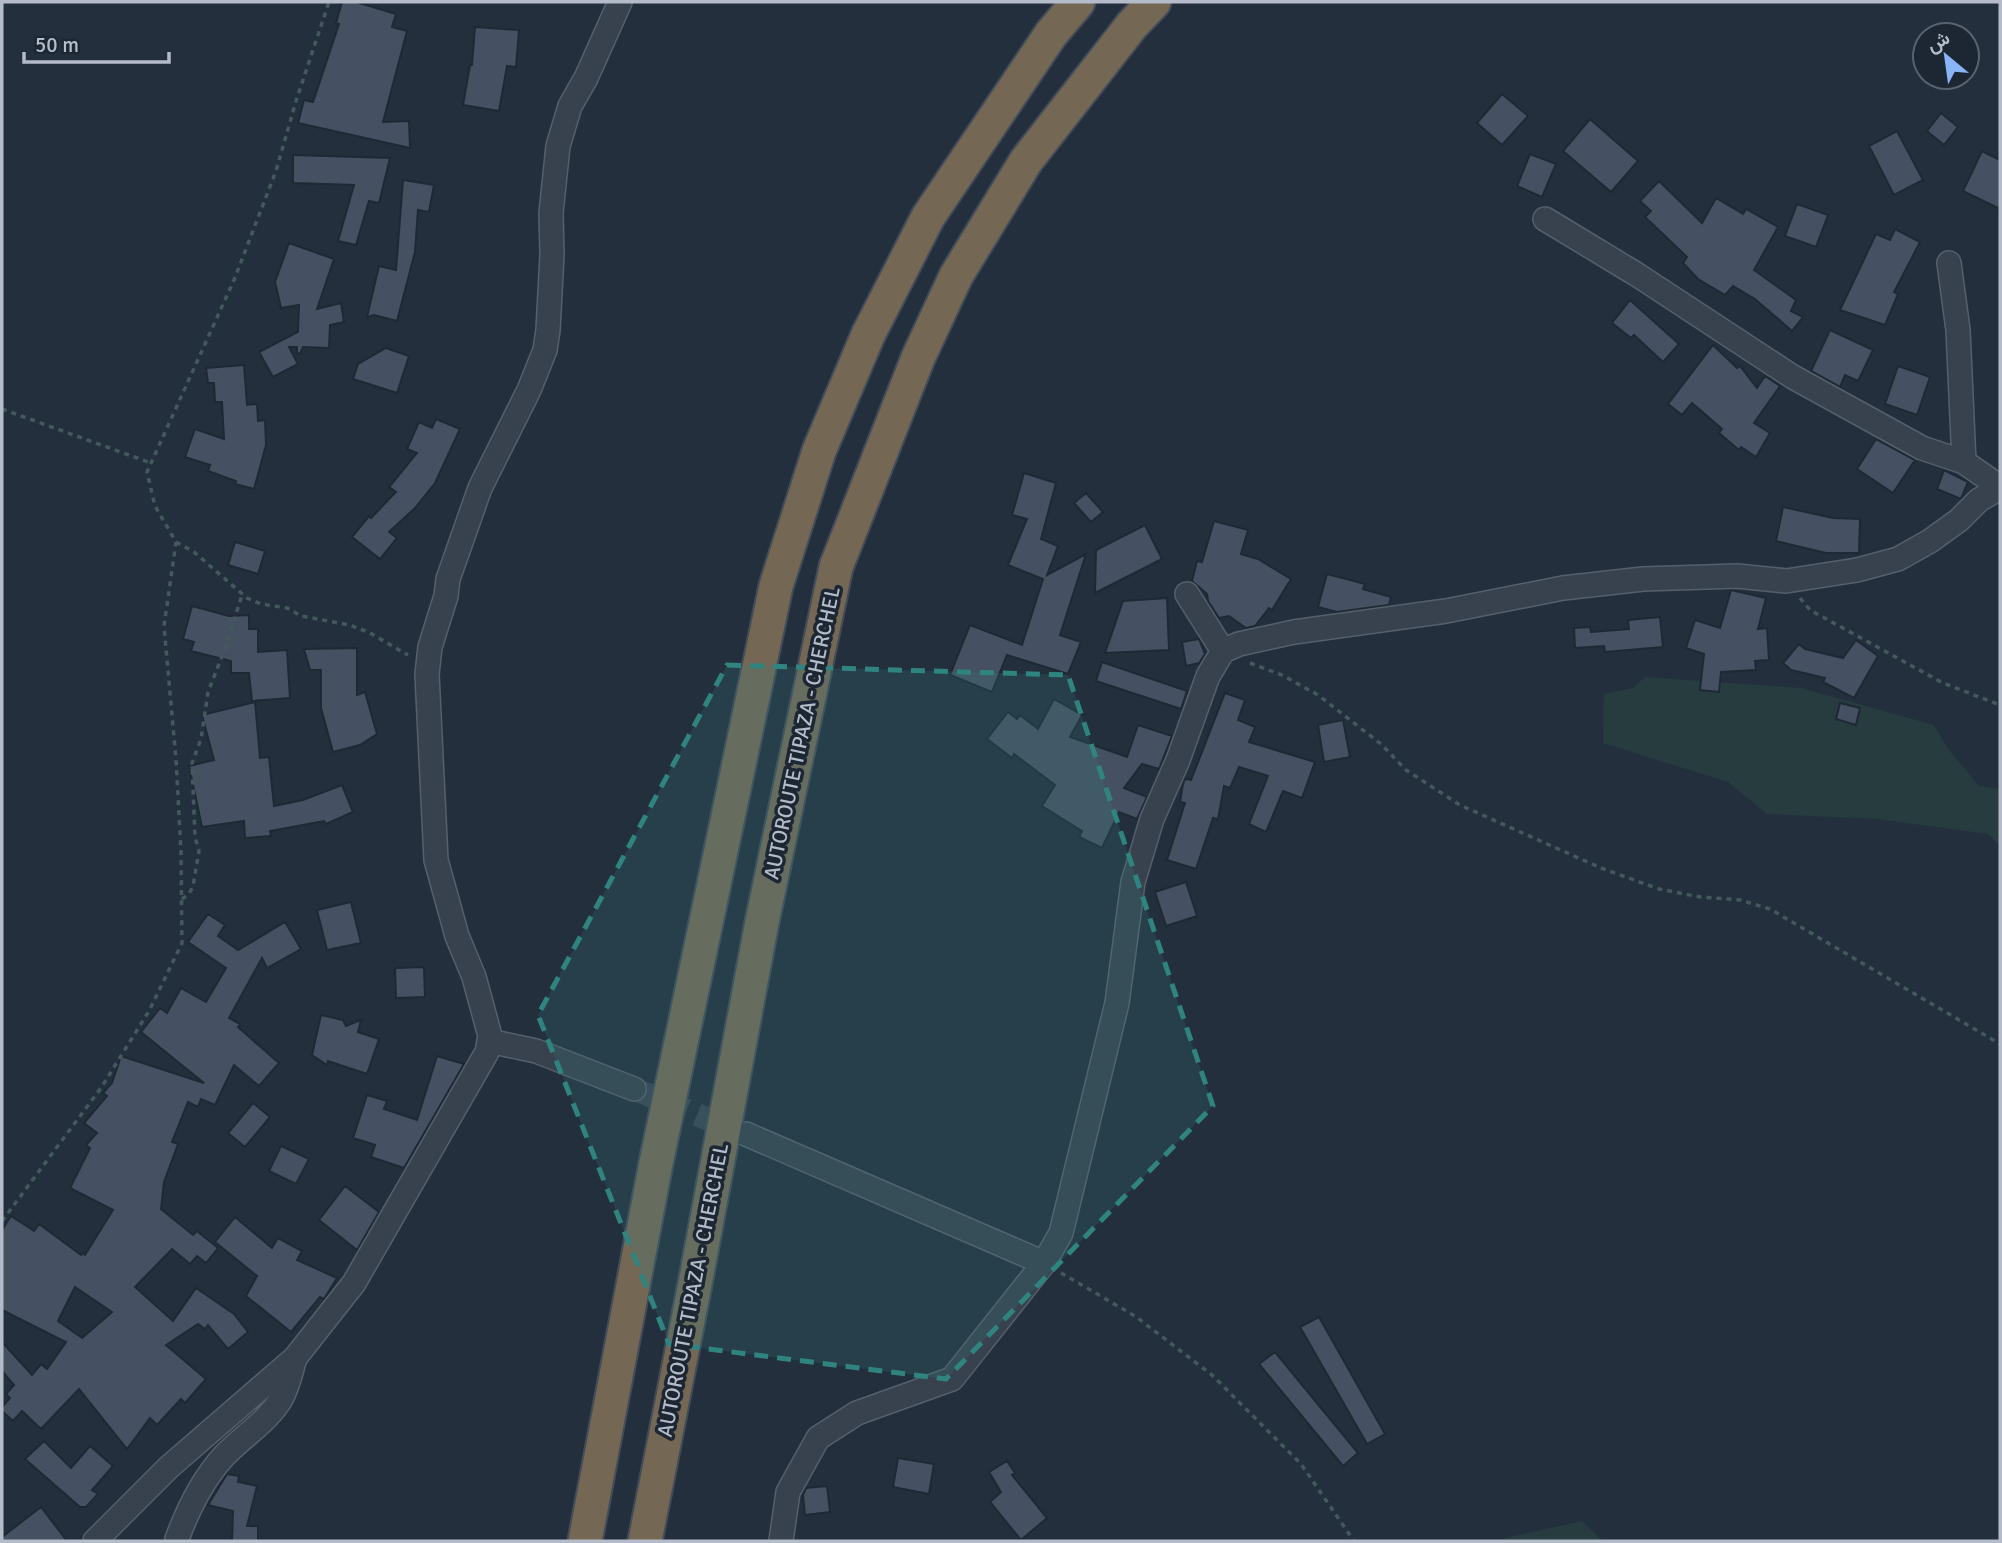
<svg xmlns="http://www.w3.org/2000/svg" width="2002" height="1543" viewBox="0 0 2002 1543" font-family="Signika,Vazirmatn,sans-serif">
  <rect width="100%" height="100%" fill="#242f3e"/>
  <path fill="#263c3f" d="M1645 677 1801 688 1934 725 1948 749 1979 786 2000 789V846L1988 834 1877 819 1767 814 1728 782 1603 743 1604 694 1633 688Z
    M1582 1521 1603 1541H1506L1505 1538Z"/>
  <path fill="#455162" stroke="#1f2835" stroke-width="2" fill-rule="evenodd" d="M342 2H356L396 14 392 27 407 31 383 122 409 121 410 148 298 123 304 100 313 102 339 24 336 23Z
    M475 27 519 30 516 67 507 66 499 111 463 105 470 65H472Z
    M1502 94 1528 116 1502 145 1477 123Z
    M1941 113 1958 127 1944 145 1927 131Z
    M1590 119 1638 161 1611 192 1563 151Z
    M1897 131 1923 180 1894 195 1869 146Z
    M1982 151 2000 160V209L1963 191Z
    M1530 154 1556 164 1542 197 1517 186Z
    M293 155 390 158 379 203 369 201 356 245 338 241 354 185 293 183Z
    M403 180 434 185 429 212 418 210 415 252 397 321 374 315 367 317 379 266 396 270Z
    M1659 181 1702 223 1716 198 1743 214 1746 209 1778 227 1754 270 1796 300 1791 311 1803 317 1792 331 1755 299 1733 286 1725 295 1698 279 1683 263 1687 257 1645 217 1651 211 1640 201Z
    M1797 204 1828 215 1816 247 1785 236Z
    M1895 229 1920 242 1894 292 1898 294 1885 325 1840 310 1876 234 1890 240Z
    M289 243 334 259 317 309 341 303 344 322 330 325 329 348 303 347 300 354 297 353V347H289L298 364 273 377 259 352 298 332 299 305 281 308 275 282Z
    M1630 300 1679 344 1663 362 1634 335 1631 338 1612 323Z
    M1830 330 1873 350 1858 381 1845 375 1840 387 1811 371Z
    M1713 345 1737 368 1740 366 1757 388 1765 376 1780 386 1754 423 1770 433 1756 457 1741 447 1739 450 1719 433 1722 429 1692 403 1682 415 1668 404Z
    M386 348 409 356 397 393 353 379 358 364Z
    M244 365 247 405 257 404 258 421 265 420 266 445 254 489 235 484 236 481 208 471 210 465 185 457 195 429 224 439 222 402H215L214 383H208L206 368Z
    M1898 366 1930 377 1917 415 1885 404Z
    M436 419 460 429 435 483 415 508 389 532 397 538 380 559 352 537 369 516 371 518 396 492 389 487 417 453 407 449 419 422 432 428Z
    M1876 439 1915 460 1893 493 1857 469Z
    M1944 470 1968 482 1961 499 1937 489Z
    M1024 473 1056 483 1041 539 1058 546 1047 575 1086 554 1060 635 1081 642 1068 674 1007 655 992 692 950 675 970 625 1022 645 1043 579 1008 565 1027 519 1012 515Z
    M1086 493 1103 512 1091 522 1074 503Z
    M1783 507 1833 518 1860 519 1859 553H1826L1776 541Z
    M1214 521 1248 530 1241 554 1258 559 1291 579 1272 610 1269 608 1255 626 1246 628 1229 616 1219 618 1208 601 1207 594 1192 581 1197 561 1202 562Z
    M1145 525 1162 559 1095 593 1096 550Z
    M235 542 265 551 258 574 228 565Z
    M1327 574 1365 584 1363 589 1391 597 1389 605 1337 612 1318 607Z
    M1731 590 1766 598 1758 629 1767 628 1769 660 1755 661 1756 670 1721 672 1719 692 1700 690 1704 654 1686 648 1695 620 1720 628Z
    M1167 598 1169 650 1105 653 1123 601Z
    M192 606 229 616 249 615V629H258V652L287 650 290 698 252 701 249 673H231V661L191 651 194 642 183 639Z
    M1660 617 1663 647 1605 652 1604 646 1575 648 1574 628 1590 627 1591 632 1629 629 1628 620Z
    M1199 639 1205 654 1199 663 1186 666 1182 642Z
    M1856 640 1878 656 1854 698 1823 682 1825 678 1791 670 1783 663 1799 644 1805 649 1843 658Z
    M357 648V695L365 692 377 734 360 745 333 752 321 708V670H310L304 649Z
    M1102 662 1187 691 1181 709 1096 681Z
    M1225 693 1245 700 1238 720 1255 727 1249 742 1315 762 1302 798 1283 791 1266 832 1249 824 1268 776 1239 767 1230 788 1224 786 1218 819 1213 818 1196 869 1167 860 1185 803 1180 802 1183 784 1185 779 1191 780Z
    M1054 699 1082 715 1070 737 1127 757 1138 725 1172 736 1159 769 1142 764 1124 788 1147 797 1137 819 1119 812 1102 848 1079 837 1082 831 1042 806 1055 785 1014 754 1012 758 987 739 1008 712 1017 719 1020 715 1038 729Z
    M255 702 260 758 269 757 274 806 303 800 342 785 353 812 326 824 324 821 270 831 271 836 245 838 244 821 202 827 189 766 214 760 202 715Z
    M1840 703 1860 708 1856 725 1836 719Z
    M1343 720 1350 757 1324 762 1318 725Z
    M1186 882 1197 916 1166 926 1155 892Z
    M351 902 361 943 327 950 317 910Z
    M208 914 225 925 218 936 238 950 285 922 301 949 267 968 262 958 229 1018 240 1024 238 1027 279 1063 259 1086 234 1065 215 1105 201 1099 198 1107 188 1102 172 1142 178 1144 164 1182 161 1209 193 1235 197 1231 218 1248 206 1263 197 1256 190 1264 172 1249 135 1287 173 1321 196 1288 234 1314 248 1332 228 1349 208 1325 205 1329 198 1324 166 1345 206 1379 185 1403 181 1399 157 1425 150 1418 127 1449 79 1389 41 1429 22 1411 13 1421 2 1411V1407L10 1398 6 1394 14 1385 2 1371V1342L32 1375 41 1364 47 1369 66 1342 2 1310V1230L11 1216 34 1231 39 1224 81 1255 83 1253 85 1255 113 1210 70 1188 90 1148 86 1145 97 1133 84 1123 107 1096 103 1093 112 1083 121 1056 204 1083 141 1032 160 1008 167 1013 181 988 206 1002 226 968 188 942ZM75 1287 112 1312 82 1338 58 1321Z
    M424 967 425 997 396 998 395 968Z
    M321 1015 343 1020 346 1026 361 1020 358 1032 379 1039 367 1074 328 1061 327 1065 312 1055Z
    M437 1056 464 1064 404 1168 371 1157 375 1145 353 1138 367 1095 387 1101 384 1109 417 1120Z
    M253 1103 270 1117 245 1147 228 1133Z
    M281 1146 309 1159 296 1184 269 1171Z
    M345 1186 379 1212 357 1250 319 1220Z
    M235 1217 272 1248 278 1238 302 1251 297 1260 337 1278 324 1299 320 1297 291 1332 246 1296 257 1276 215 1242Z
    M1319 1317 1385 1434 1367 1444 1300 1327Z
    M1275 1352 1358 1453 1343 1466 1259 1364Z
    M44 1441 71 1468 90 1446 113 1466 92 1490 98 1494 86 1507H80L25 1459Z
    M898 1458 934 1464 929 1494 893 1487Z
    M1007 1461 1015 1473 1012 1475 1047 1518 1021 1540 990 1502 1001 1492 989 1472Z
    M227 1474 239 1476 238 1482 257 1486 247 1526H258V1541H232L233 1511 208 1505Z
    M827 1486 830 1512 805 1515 803 1495 806 1488Z
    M41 1507 67 1541H2V1537Z"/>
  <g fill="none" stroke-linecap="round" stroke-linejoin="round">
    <path stroke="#3a4453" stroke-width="23" stroke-dasharray="23 11" stroke-linecap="butt" d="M634 1089 735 1130"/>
    <g stroke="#565f6c" stroke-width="26">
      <path id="minor" d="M1545 219 1636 274 1793 377 1922 448 1964 462 2000 487
        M1949 263 1958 330 1964 462
        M1187 594 1223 651
        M489 1041 536 1051 634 1089
        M746 1134 1044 1263
        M177 1539C188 1509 202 1480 224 1456 243 1436 267 1422 281 1399 288 1387 291 1371 295 1358
        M95 1541 169 1467 295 1358 354 1283 487 1052 490 1036 474 977 457 936 436 860 427 674 430 647 446 596 448 579 480 488 529 390 545 350 548 330 552 255 551 213 558 146 570 106 586 78 620 2
        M781 1541 788 1492 818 1438 857 1413 952 1379 1044 1263 1061 1233 1117 1003 1133 882 1152 819 1178 760 1208 676 1223 651 1239 644 1294 632 1446 611 1563 588 1643 579 1737 576 1786 581 1857 570 1898 559 1930 541 1959 520 1979 500 2000 488"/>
    </g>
    <g stroke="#434c59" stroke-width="37">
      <path id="highway" d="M585 1541 656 1163 776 586 819 451 868 335 928 217 1051 34 1078 2
        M645 1541 695 1284 762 922 836 567 918 358 956 276 1026 161 1132 25 1154 2"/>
    </g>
    <path stroke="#44595c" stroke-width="3.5" stroke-dasharray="5 5" stroke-linecap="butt" d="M2 409 151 463
      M176 542 194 552 247 598 261 604 287 608 301 616 350 625 370 633 408 655
      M1800 598 1810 610 1943 683 2000 705
      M1250 663 1282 675 1318 695 1381 744 1406 770 1460 805 1601 868 1659 889 1700 897 1740 900 1770 909 2000 1044
      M182 899 189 894 193 886 199 851 195 837 192 763 201 739 208 692 226 646 242 595
      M2 1221 101 1088 149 1011 182 943 181 852 176 759 164 626 176 542 155 506 147 472 234 280 276 171 296 101 329 2
      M1061 1273 1135 1316 1212 1375 1301 1464 1354 1541"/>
    <use href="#minor" stroke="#38414e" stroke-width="23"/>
    <use href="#highway" stroke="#746855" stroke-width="33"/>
  </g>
  <path fill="#308480" fill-opacity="0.2" stroke="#308480" stroke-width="5" stroke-dasharray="14 9" stroke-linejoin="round" d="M727 665 1068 675 1213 1106 946 1379 669 1344 538 1015Z"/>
  <g text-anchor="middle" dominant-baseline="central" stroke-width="7" stroke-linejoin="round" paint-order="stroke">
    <g font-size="21" fill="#b4bcc9" stroke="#1d2633">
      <text transform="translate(802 733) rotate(-78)">AUTOROUTE TIPAZA - CHERCHEL</text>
      <text transform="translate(693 1290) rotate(-79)">AUTOROUTE TIPAZA - CHERCHEL</text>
    </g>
  </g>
  <rect width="2002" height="1543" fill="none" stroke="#b4bcc9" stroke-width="7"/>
  <g transform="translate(1946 56) rotate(331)"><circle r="33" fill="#1d2633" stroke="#59626f" stroke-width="2"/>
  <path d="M0-5L12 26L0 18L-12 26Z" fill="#8ab4f8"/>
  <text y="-10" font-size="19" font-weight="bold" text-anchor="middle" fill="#b4bcc9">ش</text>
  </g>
  <path d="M24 52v10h145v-10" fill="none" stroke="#b4bcc9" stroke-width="3.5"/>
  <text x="35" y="52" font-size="21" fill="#b4bcc9" stroke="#1d2633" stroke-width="5" paint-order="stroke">50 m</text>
</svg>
